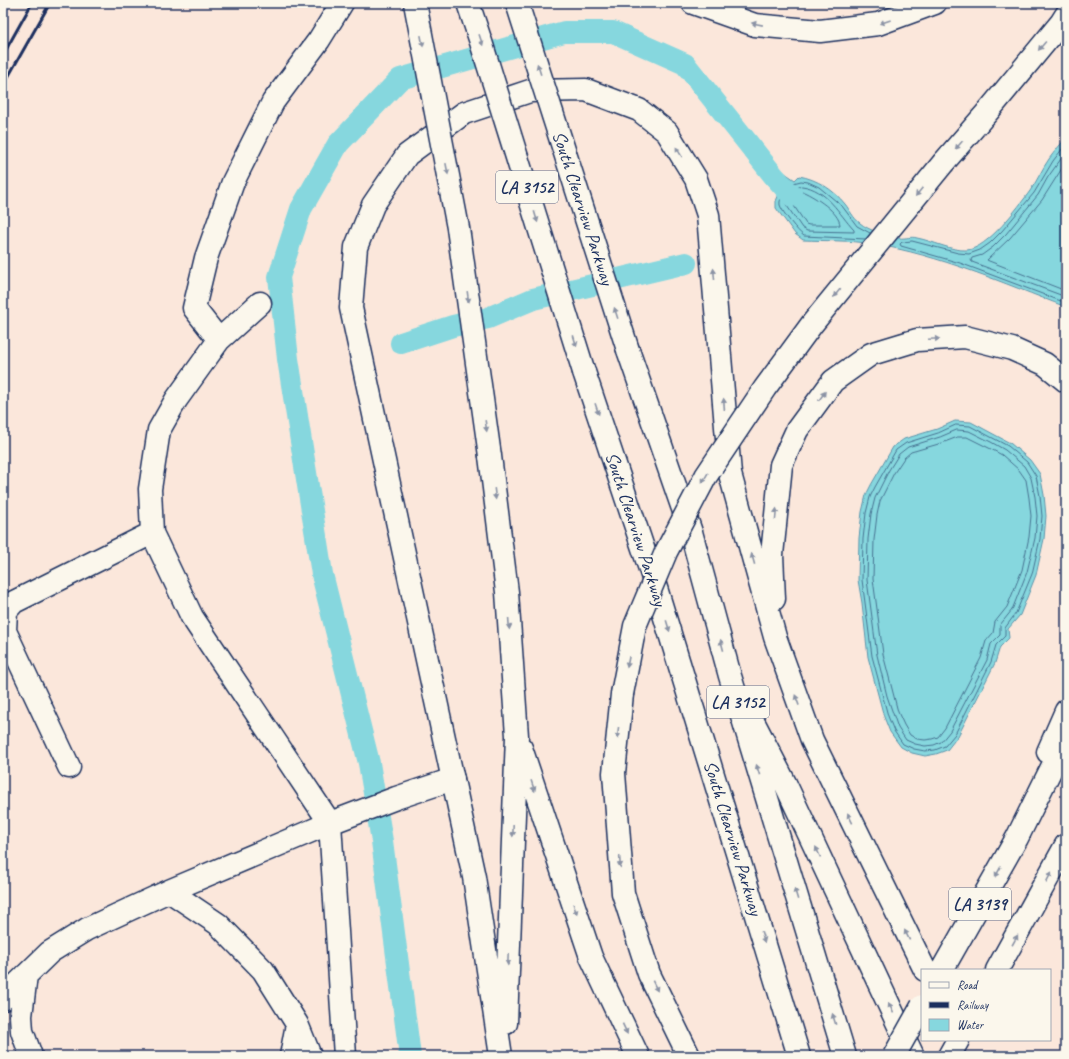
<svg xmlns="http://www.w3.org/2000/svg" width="1069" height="1059" viewBox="0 0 1069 1059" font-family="Caveat,sans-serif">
  <rect width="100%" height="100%" fill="#fbe7db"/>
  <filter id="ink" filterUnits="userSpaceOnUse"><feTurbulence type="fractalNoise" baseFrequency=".025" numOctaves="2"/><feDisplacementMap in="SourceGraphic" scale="8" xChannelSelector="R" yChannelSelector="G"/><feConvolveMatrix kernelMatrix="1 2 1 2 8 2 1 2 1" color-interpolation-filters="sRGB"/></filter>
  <g filter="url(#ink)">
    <path fill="#86d7de" stroke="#5b94ab" d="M1066 138V307C1003 283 940 255 873 244 850 240 826 241 803 240L795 234 776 208V201L779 194 767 178 778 171 785 173 795 180 799 176C817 179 834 190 845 204 850 210 853 218 860 223 868 230 888 237 899 238 906 239 911 236 917 238 933 241 951 251 967 250 987 249 1019 206 1030 191 1037 181 1042 169 1049 159 1054 152 1060 145 1066 138Z
      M955 421 971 422 1010 443 1030 460 1040 474 1044 495 1046 516 1044 539 1036 575 1020 615 1008 629 1009 638 1000 647 995 663 958 736 947 750 936 754 925 756 912 753 901 747 890 732 884 717 868 657 862 603 858 580 859 538 862 512 866 495 871 485 893 447 904 439 937 429Z"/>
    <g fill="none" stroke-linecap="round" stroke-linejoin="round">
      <path stroke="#467291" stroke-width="1" d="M1066 144 1053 161 1034 193 1002 231 990 243 980 250 969 254 958 253 912 241 902 242 900 244 901 246 960 263 1066 303
        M1066 152 1048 177 1038 195 1006 234 993 247 982 255 972 258 971 260 972 262 1066 297
        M1066 162 1042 200 1010 238 987 260 989 261 1066 291
        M802 186C827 189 839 214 854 230V232L807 231 802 228 785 203 788 196 787 187 796 188Z
        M804 192C815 197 839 212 840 225H809L806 224 792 203 794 195Z
        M866 239 804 236C798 232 782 212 780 205 779 201 782 197 782 193L774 181V178L779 175 793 183 801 181 808 182 819 187 842 206 857 226 870 233
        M956 425 970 426 1008 446 1027 462 1036 476 1040 496 1042 516 1040 539 1032 574 1016 613 1005 628V636L996 645 991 662 955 734 945 746 935 750 925 751 914 749 903 744 894 731 888 716 872 656 862 580 863 539 866 513 870 497 875 487 896 450 906 443 938 433Z
        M957 430 969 431 991 442 1005 450 1024 466 1031 478 1035 497 1037 516 1035 538 1027 572 1012 610 1000 625V635L991 644 987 660 950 731 941 742 934 745 925 746 915 744 906 740 898 728 887 696 877 655 867 580 868 539 871 514 875 498 889 470 899 454 908 447 940 437Z
        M958 437H967L989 448 1002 455 1019 470 1026 480 1029 498 1031 516 1029 537 1022 570 1007 607 995 622 993 633 986 641 981 658 945 728 938 737 932 739 925 740 917 739 910 735 904 725 898 712 883 654 873 579 874 540 877 515 880 501 894 473 904 458 911 452 942 443Z"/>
      <path stroke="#5b94ab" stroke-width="6" d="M519 304 520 310
        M509 308 510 313"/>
      <path stroke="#86d7de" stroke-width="22" d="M401 343 453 326 488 318 533 299 686 263
        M410 1056 382 841 369 763 322 574 288 359 279 277 301 209 338 144 400 79 564 32H613L685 64 774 176 792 196"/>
      <g stroke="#1b2f5e" stroke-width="25">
        <path id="minor" d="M219 340 194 308 206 258 233 182 273 102 319 40 342 3
          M152 533 192 617 330 823 345 1056
          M69 767 5 631 6 611 14 602 152 533 150 489 159 430 176 400 219 340 260 303
          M169 891 218 924 263 970 297 1024 291 1056
          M26 975 21 1016 22 1031 31 1056
          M3 999 15 986 50 952 87 929 169 891 330 823 396 798 453 779
          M297 1024 310 1056"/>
      </g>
      <g stroke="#1b2f5e" stroke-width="25">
        <path id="highway" d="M693 3 755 25 820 31 878 24 935 3
          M944 162 990 109 1061 23 1066 15
          M628 350 691 532 730 676 845 1056
          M584 372 652 575 799 1056
          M490 456 507 592 517 736 506 1023
          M774 599 772 555 781 465 797 430 833 381 871 354 917 340 965 337 1012 349 1045 364 1066 381
          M622 694 614 773 623 893 649 974 689 1056
          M755 725 785 783 913 1056
          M521 748 591 957 638 1056
          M1048 752 1066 711
          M942 970 1017 838 1066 739
          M997 970 1066 845
          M501 1056 474 877 351 308 356 247 373 205 407 155 464 113 530 91 586 90 639 110 667 132 696 179 708 215 730 474 775 637 812 740 925 970
          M949 1056 958 1040"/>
      </g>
      <use href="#minor" stroke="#fbf7ec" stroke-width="22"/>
      <use href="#highway" stroke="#fbf7ec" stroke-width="22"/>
      <path stroke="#1b2f5e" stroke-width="3" d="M3 55 32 3
        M3 86 50 3"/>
      <g stroke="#1b2f5e" stroke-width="25" stroke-linecap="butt">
        <path id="highway-bridge" d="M415 3 458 228 490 456
          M468 3 481 42 584 372
          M517 3 628 350
          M622 694 635 626 666 552 706 476 765 388 812 324 944 162
          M894 1056 922 1006"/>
      </g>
      <use href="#highway-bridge" stroke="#fbf7ec" stroke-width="22"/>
    </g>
    <defs><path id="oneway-solid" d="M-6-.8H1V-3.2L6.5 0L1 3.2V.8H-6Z"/></defs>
    <g fill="#8b93a5">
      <use href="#oneway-solid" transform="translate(885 22) rotate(161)"/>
      <use href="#oneway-solid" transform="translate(757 24) rotate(-169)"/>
      <use href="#oneway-solid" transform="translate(481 40) rotate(71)"/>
      <use href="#oneway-solid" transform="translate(422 41) rotate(79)"/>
      <use href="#oneway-solid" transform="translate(1042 46) rotate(130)"/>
      <use href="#oneway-solid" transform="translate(539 69) rotate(-108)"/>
      <use href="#oneway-solid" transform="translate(959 145) rotate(131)"/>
      <use href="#oneway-solid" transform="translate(679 152) rotate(-122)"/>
      <use href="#oneway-solid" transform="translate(447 169) rotate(79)"/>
      <use href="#oneway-solid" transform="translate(919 192) rotate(129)"/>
      <use href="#oneway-solid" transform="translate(536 217) rotate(73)"/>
      <use href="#oneway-solid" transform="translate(714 274) rotate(-95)"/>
      <use href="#oneway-solid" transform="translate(837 293) rotate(129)"/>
      <use href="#oneway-solid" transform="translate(468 297) rotate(82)"/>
      <use href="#oneway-solid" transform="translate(616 313) rotate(-108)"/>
      <use href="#oneway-solid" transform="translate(934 339) rotate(-3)"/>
      <use href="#oneway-solid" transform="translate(575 341) rotate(73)"/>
      <use href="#oneway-solid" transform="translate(822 396) rotate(-54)"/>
      <use href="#oneway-solid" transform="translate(724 404) rotate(-94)"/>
      <use href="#oneway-solid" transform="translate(597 409) rotate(71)"/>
      <use href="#oneway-solid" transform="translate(486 426) rotate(82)"/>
      <use href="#oneway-solid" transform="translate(705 478) rotate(120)"/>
      <use href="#oneway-solid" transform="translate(495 494) rotate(83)"/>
      <use href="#oneway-solid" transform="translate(776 514) rotate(-84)"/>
      <use href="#oneway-solid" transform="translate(753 559) rotate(-106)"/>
      <use href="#oneway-solid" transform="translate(509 624) rotate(86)"/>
      <use href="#oneway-solid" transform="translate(668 626) rotate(73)"/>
      <use href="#oneway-solid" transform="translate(722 645) rotate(-105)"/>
      <use href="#oneway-solid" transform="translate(628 662) rotate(101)"/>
      <use href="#oneway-solid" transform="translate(797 700) rotate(-110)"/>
      <use href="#oneway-solid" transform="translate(618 733) rotate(95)"/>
      <use href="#oneway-solid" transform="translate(758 770) rotate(-107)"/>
      <use href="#oneway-solid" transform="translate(533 786) rotate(71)"/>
      <use href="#oneway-solid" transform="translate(850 818) rotate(-116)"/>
      <use href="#oneway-solid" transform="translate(513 831) rotate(92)"/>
      <use href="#oneway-solid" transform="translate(818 852) rotate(-115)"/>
      <use href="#oneway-solid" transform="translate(620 862) rotate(86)"/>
      <use href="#oneway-solid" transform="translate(998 872) rotate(119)"/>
      <use href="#oneway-solid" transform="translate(1049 877) rotate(-62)"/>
      <use href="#oneway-solid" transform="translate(796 894) rotate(-107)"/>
      <use href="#oneway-solid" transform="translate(575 909) rotate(71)"/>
      <use href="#oneway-solid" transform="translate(907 935) rotate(-116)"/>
      <use href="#oneway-solid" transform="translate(763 937) rotate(73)"/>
      <use href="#oneway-solid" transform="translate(1015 940) rotate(-61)"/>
      <use href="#oneway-solid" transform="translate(508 960) rotate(92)"/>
      <use href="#oneway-solid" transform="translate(655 986) rotate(64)"/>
      <use href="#oneway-solid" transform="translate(891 1008) rotate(-115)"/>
      <use href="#oneway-solid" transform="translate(834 1019) rotate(-107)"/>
      <use href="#oneway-solid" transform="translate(625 1029) rotate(65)"/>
    </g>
  </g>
  <g text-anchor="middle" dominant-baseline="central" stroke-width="4" stroke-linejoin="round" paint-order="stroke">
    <g fill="#fbf7ec" stroke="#5e6b89" stroke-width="1">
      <rect x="496" y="171" width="62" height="32" rx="3"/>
      <rect x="707" y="686" width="62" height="32" rx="3"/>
      <rect x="949" y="888" width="62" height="32" rx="3"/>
    </g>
    <g font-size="18" font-weight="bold" fill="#1b2f5e">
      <text x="527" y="187">LA 3152</text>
      <text x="738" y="702">LA 3152</text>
      <text x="980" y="904">LA 3139</text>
    </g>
    <g font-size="19" fill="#1b2f5e" stroke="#fbf7ec">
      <text transform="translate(583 208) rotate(72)">South Clearview Parkway</text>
      <text transform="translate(636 529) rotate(72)">South Clearview Parkway</text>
      <text transform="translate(733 838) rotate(73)">South Clearview Parkway</text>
    </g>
  </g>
  <rect width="1069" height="1059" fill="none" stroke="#fbf7ec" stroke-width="16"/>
  <rect x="8" y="8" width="1053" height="1043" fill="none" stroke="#1b2f5e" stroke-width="1.5" filter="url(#ink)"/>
  <rect x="921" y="969" width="130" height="72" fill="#fbf7ec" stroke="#a1a7b3"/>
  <rect x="929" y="982" width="20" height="6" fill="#fbf7ec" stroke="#a1a7b3"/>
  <text x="957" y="989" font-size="12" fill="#1b2f5e">Road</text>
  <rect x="929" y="1002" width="20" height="6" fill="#1b2f5e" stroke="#a1a7b3"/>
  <text x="957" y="1009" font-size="12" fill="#1b2f5e">Railway</text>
  <rect x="929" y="1019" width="20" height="12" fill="#86d7de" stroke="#a1a7b3"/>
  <text x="957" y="1029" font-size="12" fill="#1b2f5e">Water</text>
</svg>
